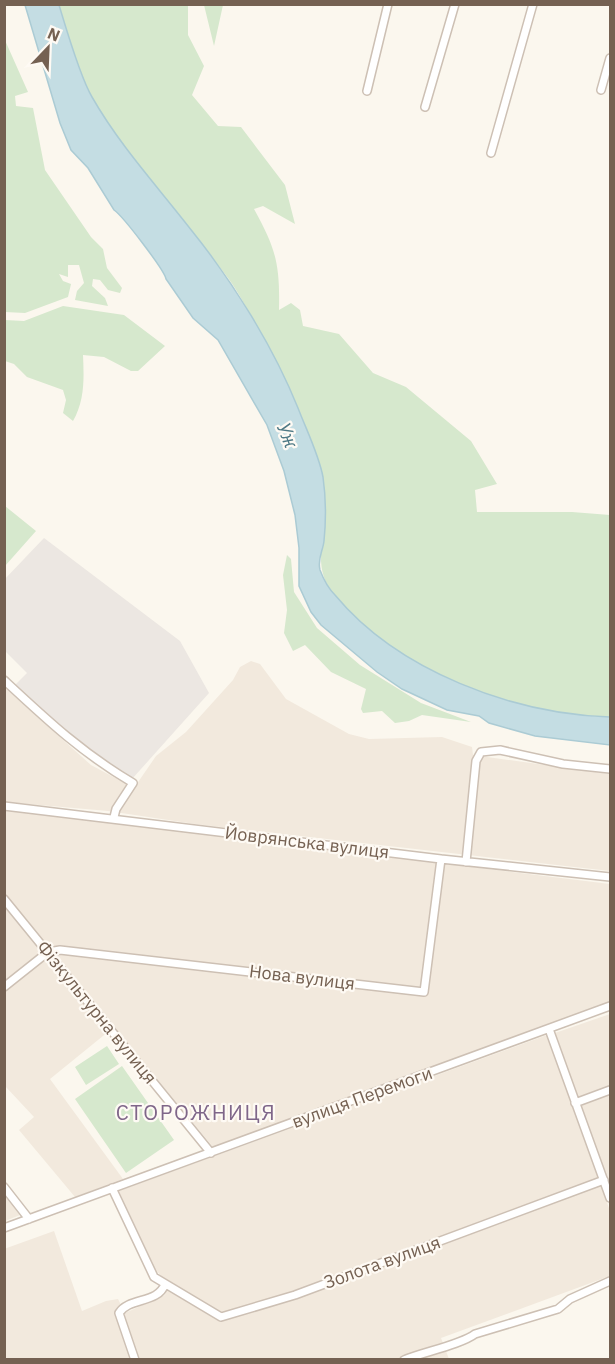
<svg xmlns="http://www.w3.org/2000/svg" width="615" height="1364" viewBox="0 0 615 1364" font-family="'IBM Plex Sans',sans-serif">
  <rect width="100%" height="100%" fill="#fbf7ee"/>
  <path fill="#f2e9dd" d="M251 661 260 664 286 699 349 734 369 739 442 737 472 747 473 755 610 774V871L195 824 108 811 5 802 4 687 91 765 134 788 156 756 186 732 233 680 240 667Z
    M5 810 610 884V1002L213 1147 114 1027 50 1079 123 1179 75 1197 19 1130 34 1117 5 1086Z
    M610 1014V1187L555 1033Z
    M547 1035 610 1211V1286L607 1277 441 1338 449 1359H5L4 1249 54 1231 82 1311 106 1301 118 1299 125 1313 165 1295 169 1285 155 1269 119 1191Z
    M5 1194 20 1215 5 1221Z"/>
  <path fill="#ece7e2" d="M44 538 180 641 209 693 132 779 98 760 14 686 27 673 5 651 4 580Z"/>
  <path fill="#d6e8cd" d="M59 5H188V35L204 66 192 95 218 126 241 127 285 185 295 224 263 206 254 209C276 249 280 264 279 310L291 303 300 310 303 326 339 334 373 373 406 387 471 441 497 484 475 490 477 512H572L610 515V717C512 714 399 671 335 596 308 564 329 535 324 497 320 462 303 417 288 385 280 369 270 354 262 338 251 317 242 297 228 278 183 218 130 163 92 97 80 77 66 28 59 5Z
    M204 5H223L214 46Z
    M4 38 28 92 15 96 16 106 33 108 45 170 91 237 103 249 107 268 122 288 120 293 108 290 100 280 93 279 92 286 105 298 108 306 75 300 77 291 84 283 79 265H68V277L59 274 63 281 71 284 68 297 25 313 5 312Z
    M63 306 124 315 165 346 138 371H131L104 357 83 355C84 378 85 400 73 421L63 413 66 400 63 390 27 377 14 364 5 361V320L24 321Z
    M5 506 36 531 5 566Z
    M287 555 291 559 294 592 317 628 360 665 421 703 471 722 422 715 409 721 395 723 382 711 363 713 361 709 366 689 331 672 305 645 293 651 284 633 287 610 283 575Z
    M107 1046 119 1064 86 1085 75 1067Z
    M122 1066 174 1140 126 1173 75 1099Z"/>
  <path fill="#c4dde3" stroke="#abcbd4" stroke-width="1.5" d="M25 5H59C66 28 80 77 92 97 120 146 158 187 192 231 233 282 273 346 298 408 306 429 319 455 323 477 326 498 326 521 324 541 323 551 317 559 320 570 323 578 329 589 335 595 398 671 513 714 610 717V745L535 736 489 723 479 716 447 710 402 689 377 672 321 625 311 612 299 586V548L295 515 284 471 267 425 218 340 193 318 166 279C165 271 123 216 114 210L88 168 71 150 60 123Z"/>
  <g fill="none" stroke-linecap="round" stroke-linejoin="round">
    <g stroke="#cdc0b4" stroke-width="10">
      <path id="minor" d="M601 90 610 58
        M367 91 388 4
        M425 107 455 4
        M491 153 533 4
        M4 680C47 720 82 753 133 783L116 809 114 817
        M4 806 441 859 610 877
        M466 862 476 761 481 752 500 750 563 764 610 769
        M4 899 211 1153
        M4 987 48 952 60 950 424 992 441 859
        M549 1029 610 1198
        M575 1103 610 1090
        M4 1187 29 1219
        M112 1188 154 1277 221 1317 295 1295 604 1180
        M4 1228 610 1006
        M135 1360 119 1313C129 1297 158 1304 165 1284
        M404 1360C423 1352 460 1345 475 1334L558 1309 570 1299 610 1281"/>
    </g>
    <use href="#minor" stroke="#fff" stroke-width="7"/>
  </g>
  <g text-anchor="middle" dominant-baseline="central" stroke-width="4.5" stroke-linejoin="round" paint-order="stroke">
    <g font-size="18" fill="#756152" stroke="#fefaf4">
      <text transform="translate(307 842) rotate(7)">Йоврянська вулиця</text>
      <text transform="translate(302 977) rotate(7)">Нова вулиця</text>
      <text transform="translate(97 1012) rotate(51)">Фізкультурна вулиця</text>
      <text transform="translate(362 1097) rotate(-20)">вулиця Перемоги</text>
      <text transform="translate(382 1262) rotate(-20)">Золота вулиця</text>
    </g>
    <g font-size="20" font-style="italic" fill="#4e7985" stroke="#fefaf4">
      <text transform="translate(288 435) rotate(68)">Уж</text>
    </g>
    <g font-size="21" letter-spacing="1.5" fill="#7f6689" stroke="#fefaf4">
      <text x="196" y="1112">СТОРОЖНИЦЯ</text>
    </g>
  </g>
  <rect width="615" height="1364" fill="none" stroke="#756152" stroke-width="12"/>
  <g transform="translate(48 48) rotate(23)" stroke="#fefaf4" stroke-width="4.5" paint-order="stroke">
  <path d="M0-4.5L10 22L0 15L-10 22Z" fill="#756152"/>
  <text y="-9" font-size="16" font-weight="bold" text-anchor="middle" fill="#756152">N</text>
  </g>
</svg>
